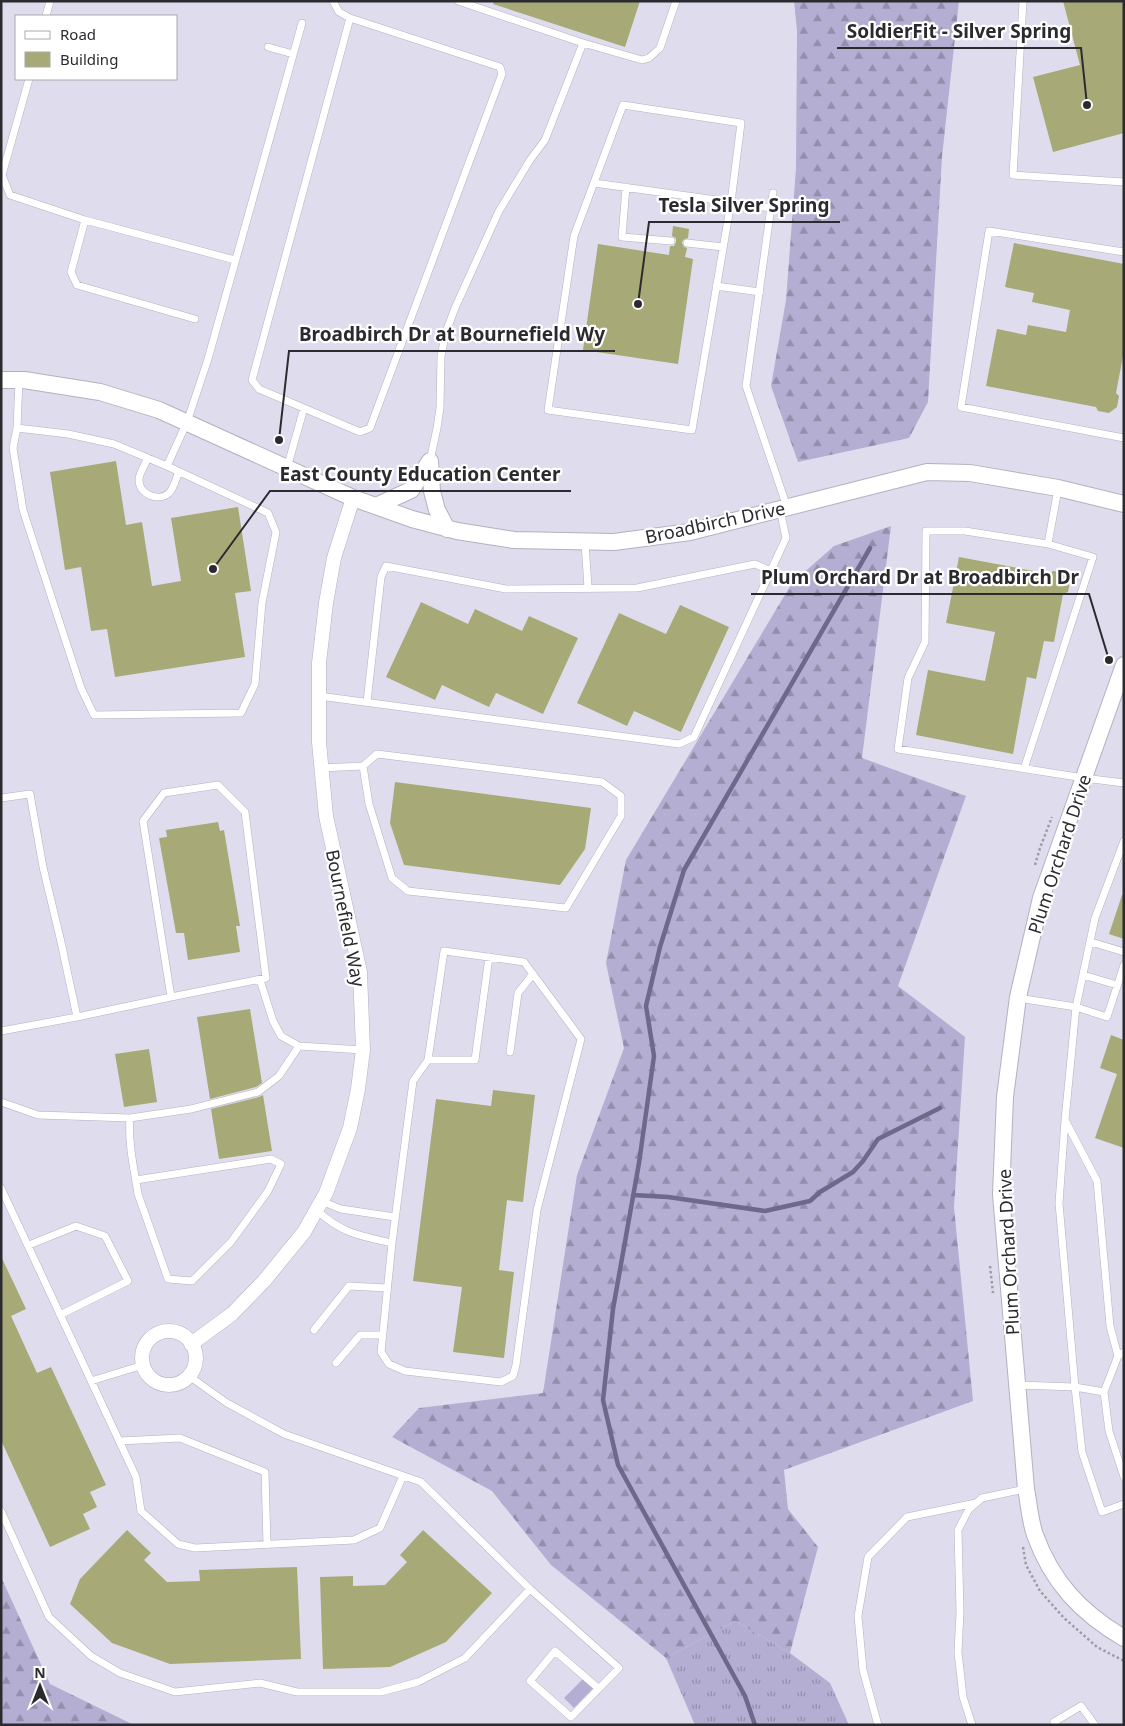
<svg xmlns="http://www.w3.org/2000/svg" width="1125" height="1726" viewBox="0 0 1125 1726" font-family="'Noto Sans',sans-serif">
  <defs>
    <pattern id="grass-tufts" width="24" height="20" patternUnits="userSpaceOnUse" patternTransform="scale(1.25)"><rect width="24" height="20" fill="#b4aed3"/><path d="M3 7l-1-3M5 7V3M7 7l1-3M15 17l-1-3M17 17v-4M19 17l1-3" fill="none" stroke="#938eac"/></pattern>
    <pattern id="forest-firs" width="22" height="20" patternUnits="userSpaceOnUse" patternTransform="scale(1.25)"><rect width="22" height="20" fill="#b4aed3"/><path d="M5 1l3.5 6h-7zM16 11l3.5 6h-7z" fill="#938eac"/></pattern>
  </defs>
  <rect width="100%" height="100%" fill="#dfdded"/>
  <path fill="url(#grass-tufts)" d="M735 1621 790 1653 830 1683 849 1725H695L666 1658Z"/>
  <path fill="url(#forest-firs)" d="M794 1H959L942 157 928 402 909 438 798 462 771 386 786 300 796 168 797 31Z
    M891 526 862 758 966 796 898 986 965 1037 954 1207 973 1401 784 1470 788 1509 818 1547 790 1653 735 1621 666 1658 551 1565 492 1491 392 1437 419 1408 543 1393 577 1175 624 1048 606 963 626 860 792 583 834 546Z
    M1 1577 50 1684 134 1725H1Z"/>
  <path fill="#b4aed3" d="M584 1678 594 1687 574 1708 564 1698Z"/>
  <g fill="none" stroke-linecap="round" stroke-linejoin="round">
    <path stroke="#6e688a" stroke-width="4.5" d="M633 1195 668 1197 765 1211 810 1201 820 1192 853 1172 863 1161 878 1139 940 1108
      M755 1725 745 1696 618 1465 603 1400 613 1309 639 1163 654 1056 646 1006 660 947 684 870 870 548"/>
  </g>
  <path fill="#a7a977" d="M494 1H640L625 47 493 4Z
    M1063 1H1124V133L1053 152 1033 77 1080 65Z
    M673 226 689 229 688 238 683 240 682 243 684 247 687 248 685 257 693 259 678 364 583 350 598 244 669 255 670 246H674L676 242V238L672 236Z
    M1014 243 1124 264V351L1116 393 1119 396 1117 407 1109 413 1098 411 1096 407 986 386 997 329 1026 335 1028 325 1066 332 1070 310 1032 302 1034 293 1005 287Z
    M116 461 126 525 142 522 152 586 181 581 171 518 238 507 251 591 235 593 245 657 115 677 107 629 91 631 81 567 65 570 50 472Z
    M959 557 1050 574 1053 571 1064 573 1070 581 1068 592 1063 594 1054 642 1044 641 1036 679 1027 677 1013 754 916 735 928 670 985 681 995 632 946 623Z
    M421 602 468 624 475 609 522 631 529 616 578 638 543 714 496 693 489 707 442 685 435 700 386 677Z
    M680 605 729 627 681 732 634 711 627 726 577 703 619 613 666 634Z
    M395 782 591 808 585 849 560 885 404 865 390 823Z
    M218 822 220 831 224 830 240 926H236L240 952 188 960 184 933H176L159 838 167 837 166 830Z
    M1122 895 1124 896V939L1109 934Z
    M250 1009 262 1083 256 1087 210 1099 197 1017Z
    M1111 1035 1124 1040V1148L1095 1138 1117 1074 1100 1068Z
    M149 1049 157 1102 124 1107 115 1054Z
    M493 1090 535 1095 523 1202 507 1200 499 1270 514 1272 504 1358 453 1352 462 1287 413 1281 436 1099 491 1106Z
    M263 1095 272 1151 219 1159 211 1109 259 1097Z
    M1 1256 26 1309 11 1316 37 1373 51 1367 106 1485 90 1492 97 1507 83 1514 90 1529 50 1547 1 1440Z
    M127 1530 151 1553 144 1560 167 1582 200 1581 199 1570 297 1567 301 1659 170 1664 112 1643 70 1604 80 1579Z
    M423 1530 492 1593 446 1642 390 1667 323 1669 320 1577 353 1576V1586L385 1585 407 1562 400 1555Z"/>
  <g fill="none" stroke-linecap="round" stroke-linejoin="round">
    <g stroke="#b3b1c0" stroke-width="8">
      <path id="service" d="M333 1 339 12 350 18 500 67 502 74 370 428 360 432 259 389 252 380 350 18
        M458 1 583 43 642 60 649 58 660 48 676 1
        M1023 1 1013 175 1124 182
        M46 16 50 1
        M268 47 293 54
        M29 79 2 175 10 195 85 220 71 272 77 285 195 319
        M594 183 731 202 692 430 548 410 574 236 623 105 741 123 731 202 771 208
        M626 187 622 237 671 241
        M773 193 746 386 787 507
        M85 220 235 260
        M687 243 723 247
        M1124 252 989 231 961 407 1124 438
        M716 286 760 292
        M19 380 17 428 68 434 114 444 167 466 187 422 208 359 302 23
        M17 428 13 448 23 510 81 688 94 715 241 713 255 684 262 603 276 532 268 513 167 466
        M148 458C145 465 139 473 139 480 139 495 159 502 169 493 174 488 176 478 179 472
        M430 461 437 428 440 408 441 356 446 332 455 308 499 211 530 160 545 140 583 43
        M287 468 304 408
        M1058 489 1048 544 965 531H926L925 642 908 678 898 749 1084 778 1124 783
        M585 542 588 588
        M319 696 679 744 694 737 786 538 780 509
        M367 702 381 577 386 566 506 589 637 588 755 564 771 571
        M321 768 363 766 377 754 602 782 621 796V816L566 908 408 891 392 878 369 804 363 766
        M1024 769 1093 557 1048 544
        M1 798 30 794 43 867 61 942 77 1017 1 1031
        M1091 942 1124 952
        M444 951 524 962 581 1039 537 1210 516 1365 513 1376 501 1382 405 1371 389 1364 381 1352 392 1243 413 1081 428 1060Z
        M1124 965 1107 1017 1076 1007 1065 1120 1059 1203 1075 1387 1082 1452 1102 1512 1124 1504
        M1083 975 1117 985
        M260 980 273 1021 281 1036 299 1046
        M1018 998 1076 1007 1095 918 1124 841
        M77 1017 171 997 143 821 164 793 218 785 245 812 266 978 171 997
        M510 1052 518 993 533 974
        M428 1060H475L489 957
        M1 1102 38 1115 130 1118 191 1109 258 1092 279 1076 299 1046 363 1050
        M130 1118C128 1144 134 1168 138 1194L168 1279 192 1281 231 1242 268 1191 281 1164 271 1159 136 1180
        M1065 1120 1097 1181 1110 1326 1118 1356
        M1 1188 136 1477 141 1511 178 1544 195 1548 354 1540 380 1528 403 1476
        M321 1201 341 1209 395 1217
        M316 1210C344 1234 357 1235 392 1243
        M29 1245 76 1226 105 1236 128 1281 60 1315
        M314 1330 349 1286 387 1288
        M336 1363 360 1335H382
        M91 1381 143 1365
        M1018 1385 1075 1387 1104 1392 1109 1431 1124 1477
        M1104 1392 1118 1356 1124 1352
        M119 1441 180 1438 265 1472 267 1545
        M1 1511 49 1617 91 1656 120 1673 175 1692 260 1683 297 1692H381L418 1682 465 1658 530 1589 421 1482 284 1434 227 1403 189 1376
        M530 1589 619 1668 571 1717 530 1681 555 1651 598 1688
        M878 1725 863 1670 858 1616 868 1557 907 1517 976 1503
        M972 1725 963 1697 958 1652 960 1612 958 1530 969 1509 982 1498 1025 1489
        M1056 1725 1054 1722 1081 1706 1095 1725"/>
    </g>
    <g stroke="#b3b1c0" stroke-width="15">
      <path id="minor" d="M142 1358a27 27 0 1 1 54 0a27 27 0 1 1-54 0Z
        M191 1344 232 1314 264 1281 304 1232 326 1193 350 1128 358 1089 363 1050 360 972 326 816 319 742V663L326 603 334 558 353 498"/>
    </g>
    <g stroke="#b3b1c0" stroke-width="18">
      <path id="tertiary" d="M1 380H24L100 392 159 410 353 498 412 519 457 531 514 540 614 542 690 532 927 472 970 473 1058 488 1124 504
        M430 461 432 491 437 510 447 529
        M376 506 411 490 430 461
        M1124 665 1041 898 1018 997 1005 1097 1001 1194 1026 1489C1029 1504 1030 1521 1035 1535 1052 1582 1081 1613 1124 1638"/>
    </g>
    <path stroke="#9c9ba6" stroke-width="2.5" stroke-dasharray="2.5 2.5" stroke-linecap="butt" d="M1035 865 1040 848 1052 817
      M990 1266 993 1293
      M1023 1547 1026 1565 1040 1591 1064 1618 1097 1647 1124 1661"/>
    <use href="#service" stroke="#fff" stroke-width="7"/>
    <use href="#minor" stroke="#fff" stroke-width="14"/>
    <use href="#tertiary" stroke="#fff" stroke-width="16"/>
  </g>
  <g text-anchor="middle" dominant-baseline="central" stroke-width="4.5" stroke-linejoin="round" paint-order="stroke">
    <g font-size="18" fill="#2b2a2f" stroke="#fff">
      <text transform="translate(715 522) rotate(-12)">Broadbirch Drive</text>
      <text transform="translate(1059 854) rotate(-72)">Plum Orchard Drive</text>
      <text transform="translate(346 918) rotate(79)">Bournefield Way</text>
      <text transform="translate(1008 1252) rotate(-93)">Plum Orchard Drive</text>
    </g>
  </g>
  <path fill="none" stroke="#2b2a2f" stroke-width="2" d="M1087 105L1081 48H837M638 304L649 222H840M279 440L289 351H615M213 569L270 491H571M1109 660L1089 594H751"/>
  <g fill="#2b2a2f" stroke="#fff" stroke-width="2">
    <circle cx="1087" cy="105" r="5"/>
    <circle cx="638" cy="304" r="5"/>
    <circle cx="279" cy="440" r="5"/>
    <circle cx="213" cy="569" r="5"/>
    <circle cx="1109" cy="660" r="5"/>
  </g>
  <g font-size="19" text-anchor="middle" font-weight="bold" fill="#2b2a2f" stroke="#fff" stroke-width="4.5" stroke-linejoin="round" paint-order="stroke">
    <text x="959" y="38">SoldierFit - Silver Spring</text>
    <text x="744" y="212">Tesla Silver Spring</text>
    <text x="452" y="341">Broadbirch Dr at Bournefield Wy</text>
    <text x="420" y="481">East County Education Center</text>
    <text x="920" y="584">Plum Orchard Dr at Broadbirch Dr</text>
  </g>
  <rect width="1125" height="1726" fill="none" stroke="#2b2a2f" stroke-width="5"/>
  <rect x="15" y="15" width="162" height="65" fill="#ffffff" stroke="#aaaaac"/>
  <rect x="25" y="31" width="25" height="8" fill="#ffffff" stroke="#aaaaac"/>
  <text x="60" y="40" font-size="15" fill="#2b2a2f">Road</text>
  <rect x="25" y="52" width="25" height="15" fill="#a7a977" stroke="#aaaaac"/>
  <text x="60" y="65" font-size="15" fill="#2b2a2f">Building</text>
  <g transform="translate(40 1686)" stroke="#ffffff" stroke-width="4" paint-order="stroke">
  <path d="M0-4L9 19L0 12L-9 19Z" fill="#2b2a2f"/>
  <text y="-8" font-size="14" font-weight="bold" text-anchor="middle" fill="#2b2a2f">N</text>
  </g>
</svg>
